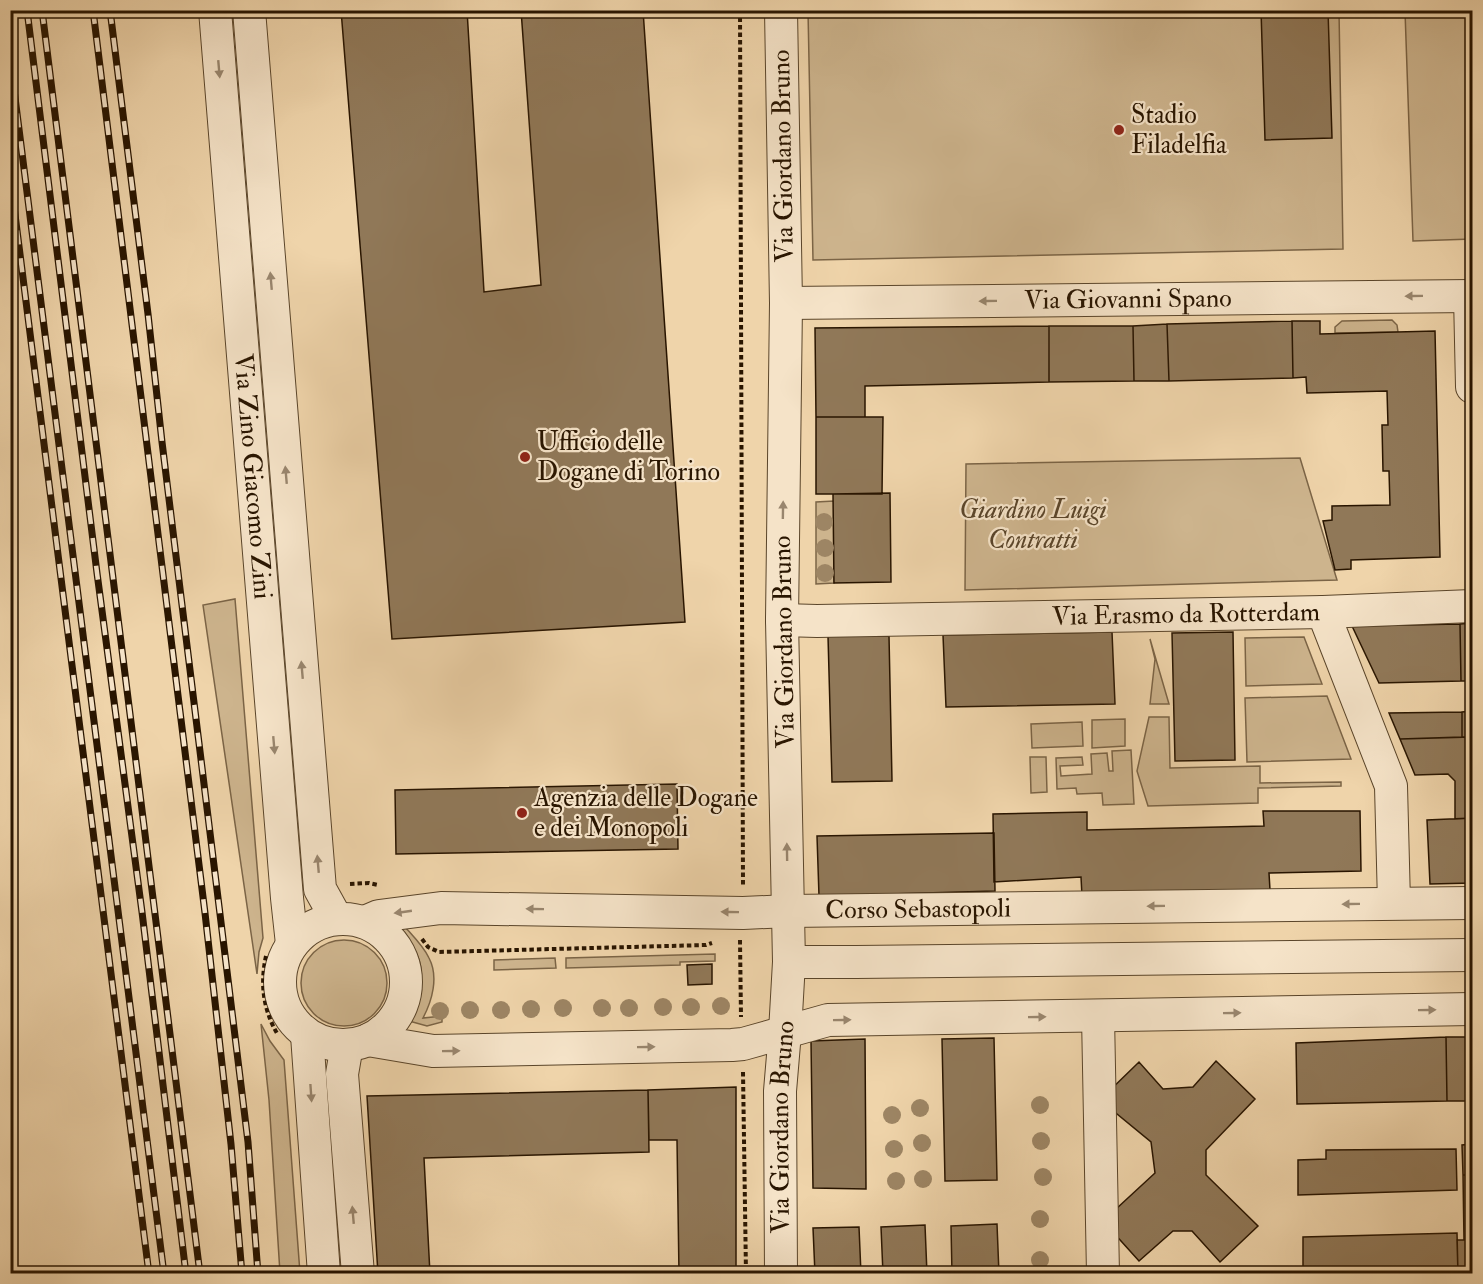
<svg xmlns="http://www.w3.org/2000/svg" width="1483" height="1284" viewBox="0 0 1483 1284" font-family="'IM FELL Double Pica',serif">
  <rect width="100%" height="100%" fill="#efd4aa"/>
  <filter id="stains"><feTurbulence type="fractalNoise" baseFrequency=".00333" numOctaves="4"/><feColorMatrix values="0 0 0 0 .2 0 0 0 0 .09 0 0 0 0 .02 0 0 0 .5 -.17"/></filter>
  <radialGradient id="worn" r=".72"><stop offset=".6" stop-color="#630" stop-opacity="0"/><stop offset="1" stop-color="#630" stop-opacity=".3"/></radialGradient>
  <path fill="#cdb48d" stroke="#7b6446" stroke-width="1.5" d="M808 11H1339L1343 249 813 260Z
    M1405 11H1472V239L1413 241Z
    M1392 320 1397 325 1398 332 1335 333V327L1342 321Z
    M1300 458 1337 580 965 590 966 464Z
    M834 501V583L816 584V502Z
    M235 599 263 938 259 952 257 974 203 605Z
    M1304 637 1322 684 1246 686 1245 638Z
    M1150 639 1169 704H1150L1155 659Z
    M1327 696 1351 759 1247 762 1245 698Z
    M1149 717H1169L1170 768 1260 766V783L1341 782V786L1258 788V803L1148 806 1137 771Z
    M1125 719V746L1092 748V720Z
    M1082 722 1083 746 1032 748 1031 724Z
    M1131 750 1134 804 1103 805 1102 793 1077 794 1076 788 1057 789 1056 758 1082 757 1083 765 1060 766 1061 776 1092 774 1091 754 1107 753 1109 771H1113L1112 751Z
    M1030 757H1046L1047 792 1031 793Z
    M405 927C413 936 424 947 429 958 439 977 432 1001 423 1018L442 1016V1022L427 1026 409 1021C419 1001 426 978 418 957 414 947 406 937 400 928Z
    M301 983a43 43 0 1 1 86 0a43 43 0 1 1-86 0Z
    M715 954V961L680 962V965L566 968V958Z
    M555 958 556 968 494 970V960Z
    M261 1024 270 1041 284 1060 300 1273H280L269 1100Z"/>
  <path fill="#907858" stroke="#291500" stroke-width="1.5" d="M341 10H467L484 292 541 285 521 10H643L685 622 392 639Z
    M1261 10H1328L1332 138 1265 140Z
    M1292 321 1293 378 1169 381 1167 324Z
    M1292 321H1320V334L1435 331 1440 557 1351 560V569L1335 570 1323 521 1332 520V506L1390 505 1389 471H1383L1382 425H1388L1387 391 1307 393 1306 377 1293 378Z
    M1167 324 1169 381H1134L1133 326Z
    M1049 326V382L865 386V417H816L815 328Z
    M1049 326H1133L1134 381 1049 382Z
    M816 417H883L882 494H816Z
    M890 493 891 582 834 583 833 494Z
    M1472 623V681H1461L1460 624Z
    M1460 624 1461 681 1379 683 1352 626Z
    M1112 632 1115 704 946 707 943 635Z
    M1233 632 1235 760 1175 761 1172 633Z
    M828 636H889L892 781 832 782Z
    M1472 711V737H1462V712Z
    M1462 712V737L1400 739 1389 713Z
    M1472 737V818L1455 819V781L1448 774 1415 775 1400 739Z
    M677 784 678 849 396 854 395 790Z
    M1263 811H1360L1361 871 1269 873 1270 890 1082 896 1081 877 994 882 993 814 1087 812V830L1264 826Z
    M1472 818V883L1430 884 1427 820Z
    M994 833 995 891 819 896 817 836Z
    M712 964V984L688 985 687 965Z
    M1446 1037 1447 1101 1297 1104 1296 1043Z
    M1446 1037H1472V1101H1447Z
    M994 1038 997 1180 945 1181 942 1039Z
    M865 1039 866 1189 813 1188 811 1041Z
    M1216 1061 1255 1099 1206 1150V1175L1258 1226 1220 1262 1192 1231H1173L1139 1261 1103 1221 1155 1173 1151 1142 1100 1100 1139 1062 1163 1089 1193 1087Z
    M736 1087V1274H679L677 1140H649L648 1090Z
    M648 1090 649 1152 424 1158 430 1274H378L367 1096Z
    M1472 1144V1175H1463L1462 1145Z
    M1456 1149 1457 1190 1298 1195V1160L1326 1159V1150Z
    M1463 1175H1472V1240H1464Z
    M997 1224 999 1274H952L951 1226Z
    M925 1225 927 1274H883L881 1227Z
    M859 1227 861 1274H815L813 1228Z
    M1457 1233 1458 1274H1303V1237Z
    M1457 1240H1472V1274H1458Z"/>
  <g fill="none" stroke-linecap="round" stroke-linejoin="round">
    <g stroke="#5a452a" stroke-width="34">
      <g id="minor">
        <path id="s1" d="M215 10 287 898 292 944"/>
        <path d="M249 10 320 889 336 918"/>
        <path d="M1470 296 1472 387"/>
        <path id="s2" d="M786 303 1472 296"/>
        <path d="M1323 612 1472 606"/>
        <path id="s3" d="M782 620 817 621 1323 612 1391 786 1394 903"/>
        <circle cx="343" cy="982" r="63"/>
        <path id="s4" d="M365 922 379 916 441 908 743 913 788 911 1472 903"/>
        <path d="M789 962H856L1472 955"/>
        <path d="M1098 1016 1103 1274"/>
        <path d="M307 1035 324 1274"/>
        <path d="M368 1040 433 1051 732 1045 743 1044 828 1020 1472 1009"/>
        <path d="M347 1045 342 1074 358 1274"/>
        <path id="s5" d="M781 1274 780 1091 785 1032 789 962 782 620 786 303 781 10"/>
      </g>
    </g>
    <path stroke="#291500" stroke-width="4" stroke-dasharray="4.5 3" stroke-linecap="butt" d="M740 10 743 886
      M350 884 369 883 378 885
      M422 939 428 947 439 952 706 945 712 943
      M740 940 741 1017
      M266 956C260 984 263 1010 278 1035
      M743 1072 746 1274"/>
    <use href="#minor" stroke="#f5e3c8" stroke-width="32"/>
    <g stroke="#291500" stroke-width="7">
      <path id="rail" d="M27 10 97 573 142 912 186 1274
        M42 10 200 1274
        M93 10 205 913 231 1144 242 1274
        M110 10 148 314 162 442 248 1142 258 1274
        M10 58 164 1274
        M10 175 149 1274"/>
    </g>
    <use href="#rail" stroke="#f5e3c8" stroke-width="4.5" stroke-dasharray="14" stroke-linecap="butt"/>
  </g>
  <g fill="#9d8564">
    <circle cx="824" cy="522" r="9"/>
    <circle cx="825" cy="548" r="9"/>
    <circle cx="825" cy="573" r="9"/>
    <circle cx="721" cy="1006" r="9"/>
    <circle cx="663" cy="1007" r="9"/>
    <circle cx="691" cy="1007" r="9"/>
    <circle cx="563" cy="1008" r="9"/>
    <circle cx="602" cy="1008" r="9"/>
    <circle cx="629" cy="1008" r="9"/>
    <circle cx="531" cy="1009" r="9"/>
    <circle cx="470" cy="1010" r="9"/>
    <circle cx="501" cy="1010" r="9"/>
    <circle cx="440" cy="1011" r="9"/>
    <circle cx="1040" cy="1105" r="9"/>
    <circle cx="920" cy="1108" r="9"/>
    <circle cx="892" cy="1115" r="9"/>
    <circle cx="1041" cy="1141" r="9"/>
    <circle cx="922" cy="1143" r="9"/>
    <circle cx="894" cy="1149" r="9"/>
    <circle cx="1043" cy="1177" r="9"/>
    <circle cx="923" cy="1179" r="9"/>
    <circle cx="896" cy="1181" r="9"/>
    <circle cx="1040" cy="1219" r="9"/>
    <circle cx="1040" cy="1260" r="9"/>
  </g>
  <defs><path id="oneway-solid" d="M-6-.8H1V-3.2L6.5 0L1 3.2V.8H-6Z" transform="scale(1.5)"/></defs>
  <g fill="#99866e">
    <use href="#oneway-solid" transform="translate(219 69) rotate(85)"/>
    <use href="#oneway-solid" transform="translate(271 281) rotate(-95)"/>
    <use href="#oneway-solid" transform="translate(1414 296) rotate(179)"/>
    <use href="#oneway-solid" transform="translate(988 301) rotate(179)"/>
    <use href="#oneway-solid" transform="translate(286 475) rotate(-95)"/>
    <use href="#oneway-solid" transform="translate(783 510) rotate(-89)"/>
    <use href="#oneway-solid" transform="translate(302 670) rotate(-95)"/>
    <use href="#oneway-solid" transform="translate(274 745) rotate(85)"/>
    <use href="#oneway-solid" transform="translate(787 852) rotate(-91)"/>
    <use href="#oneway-solid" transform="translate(318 864) rotate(-95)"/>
    <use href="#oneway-solid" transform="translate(1351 904) rotate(179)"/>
    <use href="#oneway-solid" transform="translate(1156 906) rotate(179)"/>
    <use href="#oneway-solid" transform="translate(535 909) rotate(-179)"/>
    <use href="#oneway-solid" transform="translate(403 912) rotate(172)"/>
    <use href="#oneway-solid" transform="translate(730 912) rotate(-179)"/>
    <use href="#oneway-solid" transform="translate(1427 1010) rotate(-1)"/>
    <use href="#oneway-solid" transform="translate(1232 1013) rotate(-1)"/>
    <use href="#oneway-solid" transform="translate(1037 1017) rotate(-1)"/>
    <use href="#oneway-solid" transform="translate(842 1020) rotate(-1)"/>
    <use href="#oneway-solid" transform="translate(646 1047) rotate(-1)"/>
    <use href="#oneway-solid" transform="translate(451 1051) rotate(-1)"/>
    <use href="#oneway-solid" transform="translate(311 1093) rotate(86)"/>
    <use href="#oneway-solid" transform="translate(353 1215) rotate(-95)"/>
  </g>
  <g fill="#8f2418" stroke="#f5e3c8" stroke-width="2">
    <circle cx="1119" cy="130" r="6"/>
    <circle cx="525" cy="457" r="6"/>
    <circle cx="522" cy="813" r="6"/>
  </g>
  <g text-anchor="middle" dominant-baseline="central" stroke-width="4.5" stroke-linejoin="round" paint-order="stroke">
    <g font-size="26" fill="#291500" stroke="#f5e3c8" text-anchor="start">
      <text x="1131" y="115">Stadio<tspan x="1131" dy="30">Filadelfia</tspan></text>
      <text x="537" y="442">Ufficio delle<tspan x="537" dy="30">Dogane di Torino</tspan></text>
      <text x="534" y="798">Agenzia delle Dogane<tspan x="534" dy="30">e dei Monopoli</tspan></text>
    </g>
    <g font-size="26" fill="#291500" stroke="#f5e3c8">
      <text transform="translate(783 156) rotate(-91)">Via Giordano Bruno</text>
      <text stroke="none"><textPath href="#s2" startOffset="342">Via Giovanni Spano</textPath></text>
      <text stroke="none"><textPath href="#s1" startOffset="468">Via Zino Giacomo Zini</textPath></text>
      <text stroke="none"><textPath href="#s3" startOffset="404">Via Erasmo da Rotterdam</textPath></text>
      <text transform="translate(784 642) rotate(-91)">Via Giordano Bruno</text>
      <text stroke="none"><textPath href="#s4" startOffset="555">Corso Sebastopoli</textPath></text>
      <text stroke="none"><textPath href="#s5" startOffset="147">Via Giordano Bruno</textPath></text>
    </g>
    <g font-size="26" font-style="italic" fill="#5a452a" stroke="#f5e3c8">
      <text x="1033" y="510">Giardino Luigi<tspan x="1033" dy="30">Contratti</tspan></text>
    </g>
  </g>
  <rect width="1483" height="1284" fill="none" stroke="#efd4aa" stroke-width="36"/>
  <rect x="12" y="12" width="1459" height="1260" fill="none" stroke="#291500" stroke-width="3"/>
  <rect x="18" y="18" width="1447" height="1248" fill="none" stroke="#291500" stroke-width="1.5"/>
  <rect width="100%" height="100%" filter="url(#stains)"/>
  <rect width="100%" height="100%" fill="url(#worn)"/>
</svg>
